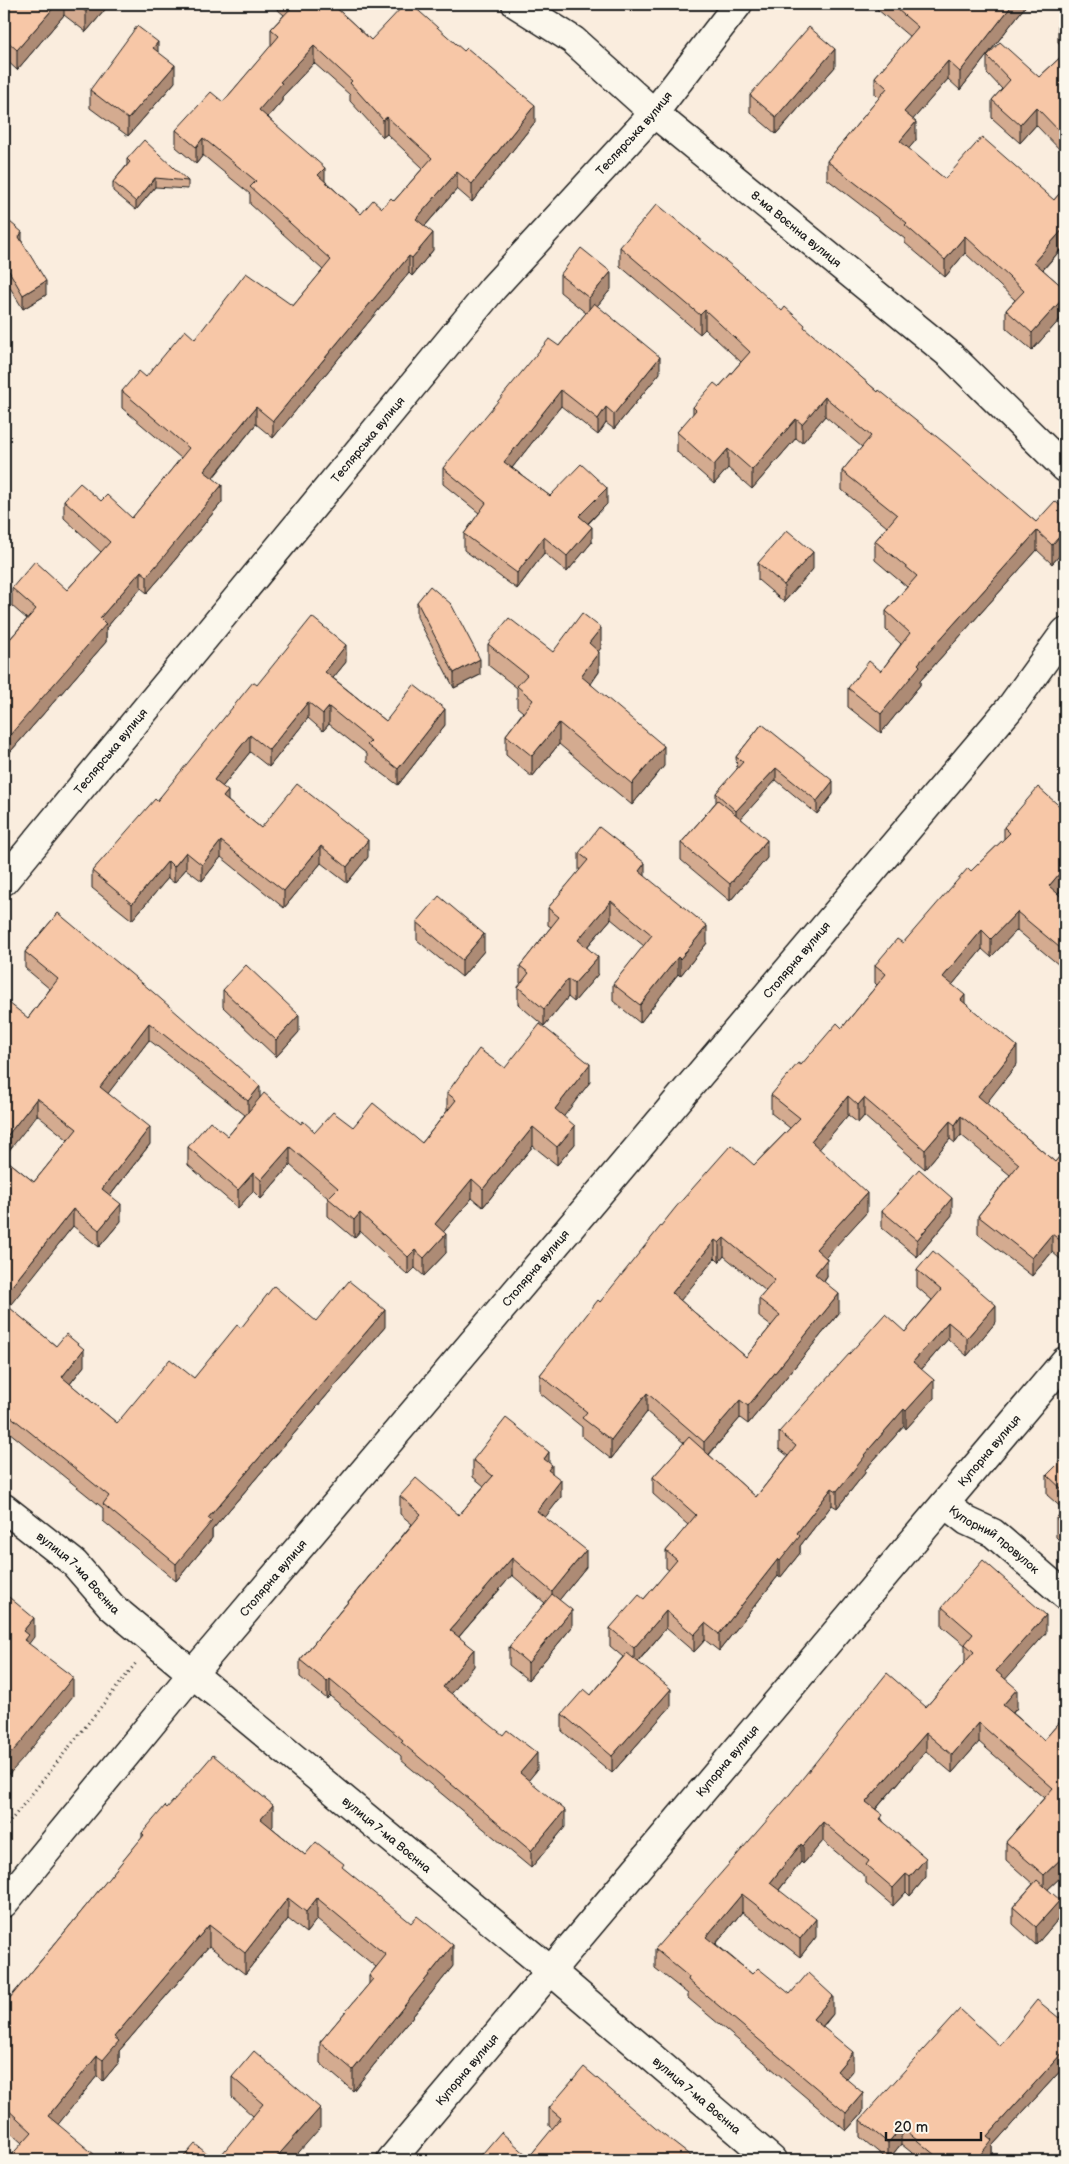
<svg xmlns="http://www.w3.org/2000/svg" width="1069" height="2164" viewBox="0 0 1069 2164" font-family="'Balsamiq Sans',sans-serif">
  <rect width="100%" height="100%" fill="#faedde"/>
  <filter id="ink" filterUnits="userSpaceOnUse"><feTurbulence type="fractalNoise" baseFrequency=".02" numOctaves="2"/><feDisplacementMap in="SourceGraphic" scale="10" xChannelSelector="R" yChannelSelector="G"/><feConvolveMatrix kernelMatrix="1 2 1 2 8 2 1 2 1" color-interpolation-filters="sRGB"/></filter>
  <g filter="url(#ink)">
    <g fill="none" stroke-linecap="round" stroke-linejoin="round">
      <g stroke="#1c1c1c" stroke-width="31">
        <g id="street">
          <path id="s1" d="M516 4 573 40 654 113 950 355 1065 468"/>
          <path id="s2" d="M4 881 493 288 654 113 738 4"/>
          <path id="s3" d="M945 1504 967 1521 993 1533 1065 1595"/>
          <path id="s4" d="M4 1508 74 1563 112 1607 551 1971 772 2160"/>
          <path id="s5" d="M4 1903 193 1673 1010 708 1065 632"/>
          <path id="s6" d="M391 2160 1065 1361"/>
        </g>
      </g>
      <path stroke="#1c1c1c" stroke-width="3" stroke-dasharray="1 4" stroke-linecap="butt" d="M4 1829 136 1663"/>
      <use href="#street" stroke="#fbf7ec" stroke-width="28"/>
    </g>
    <path fill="#d4ab90" stroke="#1c1c1c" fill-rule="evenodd" d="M4 4H110L86 32 64 15 17 70 4 58Z
      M271 4H332L371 40 535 122 472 202 457 189 425 226 433 250 412 276 409 273 273 438 256 424 213 478 222 502 161 577 147 593 141 588 106 628V642L4 759V646L27 619 12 606V588L67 590 101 552 64 518V500L101 501 132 518 181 458 122 408V391L146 377 195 339 293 306 323 270 250 204V194L203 155 196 164 176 147V130L223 102 271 46V29L284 15ZM314 63 350 95V101L383 137 387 134 423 168 394 201 382 208 361 214 325 181 268 117 282 101V97Z
      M622 4H637L631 11Z
      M871 4H1027L960 90 948 79 913 119 916 140 908 149 945 179 1054 200 1065 187V245L1043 270 1065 289V314L1032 350 1006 328V310L1015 300 965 253 945 277 905 243V239L827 179V161L879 98 875 94V77L910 37Z
      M1065 16V49L1058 42V25Z
      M158 52 175 82 128 136 90 108V90Z
      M1065 53V155L1036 125 1020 143 992 118V100L1002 89 987 73V56L1039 77Z
      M835 67 776 134 750 112V95Z
      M127 159 188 181V189L155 187 136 210 113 191V182L127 165Z
      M4 217 22 242 46 295 23 309 9 286 4 281Z
      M620 247 782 311 805 329 878 392 1036 522 1065 510V549L1052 564 1037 550 920 681V685L881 733 848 707V688L881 671 901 644 886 630V611L907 587 875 560V541L887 527 842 490V471L862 447 825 416 802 443 796 438 752 489 728 468 714 484 677 452V432L693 415V407L719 387 741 362 705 329 700 334 620 266Z
      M560 275 611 289 597 306 660 373 614 429 606 423 598 435 561 406 512 468 550 496 607 504 588 524 592 542 567 572 544 553 517 589 464 550V534L479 513 443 484V468L559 346 586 313 560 292Z
      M758 563 813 569 784 602 758 580Z
      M417 602 480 675 454 688 417 617Z
      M488 644 553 652 601 648 598 651 599 672 591 684 664 766 632 805 559 744 532 777 506 755V735L523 712 517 707V688L488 665Z
      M346 662 333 678 386 721 445 725 398 785 367 762V754L329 724 323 731 308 718 269 767 250 752 222 787 228 801 261 828 368 857 347 883 321 863 284 908 221 857 202 881 186 869 174 883 168 878 132 920 92 888V871L157 801 257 685Z
      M762 724 833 794 817 814 776 780 741 818 767 858 730 901 681 860V843L716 802V793L737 770 736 757Z
      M1065 811V885L1058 894 1065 900V970L1017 930 991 957 982 949 952 985 965 1003 1017 1064 986 1103 1055 1162 1065 1150V1263L1052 1252 1032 1276 978 1234V1216L1010 1175 961 1135 955 1143 950 1139 925 1169 864 1116 858 1123 848 1115 819 1149 867 1212 825 1257 827 1277 824 1282 839 1313 748 1424 740 1418 709 1455 756 1497 788 1456 779 1449V1432L905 1332 932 1300 917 1287V1270L996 1322 967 1356 948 1339 921 1370 934 1398 906 1429 904 1426 865 1470V1473L837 1508 832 1505 800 1546V1553L780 1578 778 1576 719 1651 705 1640 694 1652 666 1628 638 1662 671 1706 612 1773 562 1731V1714L591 1695 623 1657 610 1646V1628L644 1599 669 1570 666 1568V1551L688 1525 653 1494V1477L684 1443 647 1412 611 1459 582 1436V1427L540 1393V1375L600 1302 754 1165 790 1128 771 1113V1095L801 1065 842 1028 877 985 875 983V965L903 943 971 871 1004 839V827ZM724 1256 766 1291 759 1299V1317L771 1326 746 1357 680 1300 715 1258 719 1262Z
      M579 853 645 876 707 943 680 976 678 974 640 1023 613 1001V984L644 946 611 919 587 947 598 974 574 1002 568 997 544 1026 518 1004V987L521 984 520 983V966L551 927 548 925V908L580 870H579Z
      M58 913 260 1097 301 1124 315 1132 353 1127 422 1143 447 1111V1093L505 1068 590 1082 563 1116 575 1144 557 1165 533 1146 483 1207 472 1198 443 1232 446 1253 424 1276 415 1268 408 1275 360 1231 354 1238 328 1216V1198L290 1165 261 1199 253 1191 238 1208 188 1165V1147L228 1136 245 1115 149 1040 108 1093 150 1144 110 1196 121 1221 99 1247 73 1226 8 1307 56 1346 84 1366 70 1384 117 1423 194 1378 241 1328 316 1321 385 1327 212 1530V1538L176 1581 103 1521V1508L4 1428V1158L34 1182 68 1140 37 1115 28 1018 50 989 25 968V952Z
      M417 922 484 951 462 977 417 940Z
      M223 990 299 1032 276 1057 223 1007Z
      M882 1211 952 1215 917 1257 882 1228Z
      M1065 1457V1546L1056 1537V1518L1064 1510 1047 1495V1475Z
      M473 1460 549 1463 552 1473 561 1497 545 1517 586 1567 559 1600 572 1627 528 1680 509 1665V1647L545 1603 512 1575 459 1637 474 1666 451 1694 537 1770 528 1780 565 1827 531 1868 401 1760V1756L330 1696 327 1699 300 1677V1660L412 1524 400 1514V1496L459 1515 484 1486 473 1477Z
      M942 1607 1046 1633 1005 1679 1017 1708 1013 1713 1044 1740 1065 1716V1873L1048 1889 1060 1917 1036 1945 1013 1924V1907L1033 1884 1006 1860V1842L1044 1798 979 1742 952 1773 926 1751 876 1809 883 1821 926 1877 910 1896 906 1892 893 1906 866 1883V1877L823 1841 803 1864 801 1862 779 1890 816 1937 800 1957 742 1912 716 1944 752 1974 790 1994 833 2014 823 2027 853 2071 846 2079 863 2112 846 2131 688 1998V1994L655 1968V1949L926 1707 965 1662V1645L942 1626Z
      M167 1808 273 1826 271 1827 305 1855 344 1869 453 1966 353 2091 320 2063V2042L369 1984V1976L376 1967 317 1919 306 1933 288 1919 245 1974 209 1946 119 2051V2062L103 2081 97 2076 58 2124 22 2143 4 2127V2005L68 1928 142 1838V1833Z
      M1065 2010V2070L1063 2068 992 2146V2157L989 2160H921L901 2144 888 2160 860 2137V2120L1000 2046 1059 2018Z
      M232 2077 320 2128 253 2116 232 2097Z
      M549 2108 661 2133 529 2157 553 2129 549 2126Z"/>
    <path fill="#ad8b75" stroke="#1c1c1c" d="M57 4H64V15L17 70V50Z
      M93 4H110L86 32V12Z
      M631 4H637L631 11Z
      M1013 4H1027L960 90V72Z
      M158 42V59L153 48Z
      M314 46V63L282 97V101L259 127V110L280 82Z
      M835 49V67L776 134V117Z
      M948 61V79L904 130V112Z
      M175 65V82L128 136V119Z
      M535 105V122L472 202V184Z
      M1036 107V125L1020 143V125Z
      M387 117V134L383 137V120Z
      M916 122V140L900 159V141Z
      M203 138V155L196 164V147Z
      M325 168V186L318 175Z
      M457 172V189L416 236V219Z
      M155 178V187L136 210V202Z
      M1065 227V245L1034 279V262Z
      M22 232V247L19 237Z
      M433 233V250L412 276V258Z
      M965 236V253L945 277V260Z
      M409 256V273L273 438V421Z
      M611 272V289L589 316V298Z
      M46 281V295L23 309V295Z
      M1065 296V314L1032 350V333Z
      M705 310V329L700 334V315Z
      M660 357V373L614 429V414Z
      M8 384V401L4 406V389Z
      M561 390V406L504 478V462Z
      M825 397V416L802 443V424Z
      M256 407V424L204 488V471Z
      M606 407V423L598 435V419Z
      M796 419V438L752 489V470Z
      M728 449V468L714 484V465Z
      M222 485V502L161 577 147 593V576Z
      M607 488V504L579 532V516Z
      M592 527V542L567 572V556Z
      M1065 530V549L1052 564V545Z
      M1037 531V550L920 681V685L881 733V714L918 664Z
      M544 537V553L517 589V573Z
      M813 552V569L784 602V585Z
      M141 571V588L106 628V642L4 759V742L100 618Z
      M601 628V648L589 664V643Z
      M346 645V662L325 688V672Z
      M599 652V672L581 696V676Z
      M480 659V675L454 688V673Z
      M308 702V718L269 767V750Z
      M329 707V724L323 731V714Z
      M445 709V725L398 785V769Z
      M559 723V744L532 777V756Z
      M250 735V752L214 797V780Z
      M664 746V766L632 805V784Z
      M776 768V780L736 824V811Z
      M833 781V794L817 814V801Z
      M228 791V808L223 797Z
      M368 840V857L347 883V867Z
      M767 840V858L730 901V884Z
      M221 841V857L202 881V865Z
      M321 846V863L284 908V891Z
      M186 852V869L174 883V867Z
      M168 861V878L132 920V904Z
      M645 863V880L639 871Z
      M1065 867V885L1049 904V886Z
      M611 901V919L578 957V940Z
      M1017 912V930L991 957V939Z
      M707 926V943L680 976V959Z
      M982 930V949L943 996V977Z
      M484 934V951L462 977V960Z
      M598 957V974L574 1002V984Z
      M678 957V974L640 1023V1005Z
      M568 979V997L544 1026V1009Z
      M965 995V1014L961 1000Z
      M299 1015V1032L276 1057V1040Z
      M149 1023V1040L100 1104V1087Z
      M1017 1046V1064L978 1114V1096Z
      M590 1064V1082L555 1128V1109Z
      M260 1086V1103L248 1118V1101Z
      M848 1096V1115L811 1159V1141Z
      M37 1098V1115L4 1157V1140Z
      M864 1098V1116L858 1123V1105Z
      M961 1116V1135L955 1143V1125Z
      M950 1121V1139L925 1169V1150Z
      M575 1126V1144L557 1165V1147Z
      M150 1127V1144L102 1206V1189Z
      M533 1127V1146L483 1207V1189Z
      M290 1147V1165L261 1199V1180Z
      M253 1173V1191L238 1208V1190Z
      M472 1179V1198L435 1242V1224Z
      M867 1193V1212L816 1268V1249Z
      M952 1198V1215L917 1257V1240Z
      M121 1204V1221L99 1247V1230Z
      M73 1209V1226L4 1313V1296Z
      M360 1213V1231L354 1238V1220Z
      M446 1234V1253L424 1276V1258Z
      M1052 1234V1252L1032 1276V1258Z
      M724 1238V1256L719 1262V1243Z
      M715 1240V1258L672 1311V1293Z
      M415 1250V1268L408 1275V1257Z
      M827 1259V1277L815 1293V1274Z
      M839 1294V1313L748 1424V1406Z
      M996 1305V1322L967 1356V1338Z
      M385 1310V1327L212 1530V1538L176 1581V1564L208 1518Z
      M948 1322V1339L913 1379V1362Z
      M84 1349V1366L62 1394V1377Z
      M934 1380V1398L906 1429V1411Z
      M647 1393V1412L611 1459V1440Z
      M740 1400V1418L704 1460V1442Z
      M904 1409V1426L865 1470V1473L837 1508V1491L864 1455Z
      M549 1452V1468L552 1465V1482L544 1459Z
      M561 1480V1497L537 1528V1511Z
      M832 1488V1505L800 1546V1553L780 1578V1561L797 1533Z
      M586 1550V1567L552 1609V1592Z
      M512 1558V1575L450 1647V1630Z
      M778 1559V1576L719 1651V1634Z
      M572 1610V1627L528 1680V1663Z
      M666 1611V1628L634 1666V1648Z
      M1046 1615V1633L996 1690V1671Z
      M34 1618V1637L28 1645V1655L23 1631Z
      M705 1623V1640L694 1652V1635Z
      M474 1649V1666L443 1704V1687Z
      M73 1677V1696L22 1760 4 1780V1761Z
      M330 1679V1696L327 1699V1682Z
      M671 1689V1706L612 1773V1756Z
      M1017 1689V1708L1003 1723V1705Z
      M979 1723V1742L952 1773V1755Z
      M926 1733V1751L866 1820V1802Z
      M537 1753V1770L520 1791V1773Z
      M273 1805V1826L261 1839V1819Z
      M565 1810V1827L531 1868V1851Z
      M823 1822V1841L803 1864V1846Z
      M801 1844V1862L770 1901V1883Z
      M1065 1855V1873L1044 1893V1875Z
      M926 1858V1877L910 1896V1877Z
      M906 1874V1892L893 1906V1888Z
      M742 1894V1912L706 1955V1937Z
      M288 1898V1919L245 1974V1953Z
      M317 1898V1919L306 1933V1912Z
      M1060 1900V1917L1036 1945V1927Z
      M816 1919V1937L800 1957V1939Z
      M209 1925V1946L119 2051V2062L103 2081V2060L114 2037Z
      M453 1945V1966L353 2091V2070Z
      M833 1996V2014L813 2037V2019Z
      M853 2052V2071L837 2089V2071Z
      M1063 2052V2068L992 2146V2157L989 2160H976L987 2136Z
      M97 2056V2076L48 2137V2116Z
      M863 2093V2112L846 2131V2113Z
      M320 2108V2128L292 2160H274Z
      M901 2127V2144L888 2160V2143Z"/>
    <path fill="#f7c7a7" stroke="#1c1c1c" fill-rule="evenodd" d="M4 4H57L17 50 4 38Z
      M75 4H93L86 12Z
      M290 4H332L371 40 405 4H411L464 51 467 48 535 105 472 184 457 172 416 219 433 233 412 258 409 256 273 421 256 407 204 471 222 485 161 560 147 576 141 571 100 618 106 624 4 742V646L36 609 12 588 35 561 67 590 110 542 64 500 80 483 101 501 107 495 132 518 189 448 122 391 139 371 146 377 185 330 195 339 246 273 293 306 331 260 250 187 256 181 203 138 196 147 176 130 211 92 223 102 279 36 271 29 293 6ZM314 46 352 81 350 83 383 120 387 117 432 158 394 201 391 198 382 208 373 200 361 214 318 175 325 168 259 110 282 83 280 82Z
      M891 4H1013L960 72 948 61 904 112 916 122 900 141 945 179 982 137 1054 200 1065 187V227L1034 262 1065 289V296L1032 333 1006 310 1024 291 965 236 945 260 905 225 907 223 827 161 887 88 875 77 918 27Z
      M1065 16V31L1058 25Z
      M137 26 158 42 153 48 175 65 128 119 90 90Z
      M809 27 835 49 776 117 750 95Z
      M1000 42 1039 77 1065 53V137L1036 107 1020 125 992 100 1010 80 987 56Z
      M144 140 188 181 155 178 136 202 113 182 130 162 127 159Z
      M657 204 744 276 782 311 785 307 805 325 804 327 878 392 879 390 947 445 1036 522 1055 501 1065 510V530L1052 545 1037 531 918 664 920 666 881 714 848 688 869 661 881 671 910 633 886 611 917 576 875 541 897 515 842 471 871 436 825 397 802 424 796 419 752 470 728 449 714 465 677 432 696 410 693 407 714 383 719 387 750 352 705 310 700 315 620 247Z
      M4 217 22 232 19 237 46 281 23 295 9 271 4 267Z
      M581 248 611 272 589 298 560 275Z
      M594 303 660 357 614 414 606 407 598 419 561 390 504 462 550 496 581 464 607 488 579 516 592 527 567 556 544 537 517 573 464 534 486 503 443 468 549 339 559 346Z
      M4 381 8 384 4 389Z
      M787 530 813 552 784 585 758 563Z
      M430 586 451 604 480 659 454 673 417 602Z
      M582 613 601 628 589 643 599 652 581 676 664 746 632 784 559 723 532 756 506 735 533 700 517 686 527 675 488 644 509 618 553 652Z
      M312 617 346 645 325 672 386 721 414 685 445 709 398 769 367 745 371 741 329 707 323 714 308 702 269 750 250 735 214 780 228 791 223 797 261 828 297 784 368 840 347 867 321 846 284 891 221 841 202 865 186 852 174 867 168 861 132 904 92 871 155 799 157 801 253 682 257 685Z
      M762 724 833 781 817 801 776 768 736 811 716 793 743 762 736 757Z
      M1038 787 1065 811V867L1049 886 1065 900V952L1017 912 991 939 982 930 943 977 965 995 961 1000 1017 1046 978 1096 1055 1162 1065 1150V1244L1052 1234 1032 1258 978 1216 1019 1164 961 1116 955 1125 950 1121 925 1150 864 1098 858 1105 848 1096 811 1141 867 1193 816 1249 827 1259 815 1274 839 1294 748 1406 740 1400 704 1442 647 1393 611 1440 582 1418 587 1412 540 1375 598 1300 600 1302 676 1207 731 1145 754 1165 800 1118 771 1095 798 1063 801 1065 837 1023 842 1028 886 974 875 965 897 939 903 943 968 868 971 871 1010 833 1004 827ZM724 1238 775 1280 759 1299 780 1315 746 1357 672 1293 715 1240 719 1243Z
      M718 800 767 840 730 884 681 843Z
      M599 827 645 863 639 871 707 926 680 959 678 957 640 1005 613 984 652 935 611 901 578 940 598 957 574 984 568 979 544 1009 518 987 529 973 520 966 559 917 548 908 588 860 579 853Z
      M439 896 484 934 462 960 417 922Z
      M58 913 154 993 260 1086 248 1101 149 1023 100 1087 150 1127 102 1189 121 1204 99 1230 73 1209 4 1296V1158L34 1182 77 1129 37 1098 4 1140V999L28 1018 58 979 25 952Z
      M246 965 299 1015 276 1040 223 990Z
      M540 1024 590 1064 555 1109 575 1126 557 1147 533 1127 483 1189 472 1179 435 1224 446 1234 424 1258 415 1250 408 1257 360 1213 354 1220 328 1198 338 1188 290 1147 261 1180 253 1173 238 1190 188 1147 210 1121 228 1136 264 1093 301 1124 303 1121 315 1132 333 1112 353 1127 373 1103 422 1143 456 1100 447 1093 479 1049 505 1068Z
      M919 1169 952 1198 917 1240 882 1211Z
      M933 1251 996 1305 967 1338 948 1322 913 1362 934 1380 906 1411 904 1409 864 1455 865 1456 837 1491 832 1488 797 1533 800 1536 780 1561 778 1559 719 1634 705 1623 694 1635 666 1611 634 1648 610 1628 639 1595 644 1599 677 1560 666 1551 696 1515 653 1477 689 1437 756 1497 796 1446 779 1432 885 1314 905 1332 941 1290 917 1270Z
      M349 1281 385 1310 208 1518 212 1521 176 1564 103 1504 109 1496 4 1411V1303L56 1346 66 1334 84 1349 62 1377 117 1423 170 1359 194 1378 237 1325 241 1328 274 1286 316 1321Z
      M506 1418 549 1452 544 1459 552 1465 548 1470 561 1480 537 1511 586 1550 552 1592 512 1558 450 1630 474 1649 443 1687 503 1735 507 1730 537 1753 520 1773 565 1810 531 1851 401 1742 403 1740 330 1679 327 1682 300 1660 421 1514 400 1496 416 1478 459 1515 493 1476 473 1460Z
      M1065 1457V1492L1047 1475Z
      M1065 1509V1526L1056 1518Z
      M983 1560 1046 1615 996 1671 1017 1689 1003 1705 1044 1740 1065 1716V1855L1044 1875 1006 1842 1053 1788 979 1723 952 1755 926 1733 866 1802 883 1815 880 1819 926 1858 910 1877 906 1874 893 1888 866 1865 869 1861 823 1822 803 1846 801 1844 770 1883 816 1919 800 1939 742 1894 706 1937 752 1974 758 1968 790 1994 808 1973 833 1996 813 2019 853 2052 837 2071 863 2093 846 2113 688 1980 689 1977 655 1949 790 1794 887 1673 926 1707 974 1652 965 1644 973 1634 942 1607Z
      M4 1593 34 1618 23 1631 28 1635 24 1640 73 1677 22 1741 4 1761Z
      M552 1594 572 1610 528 1663 509 1647Z
      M627 1653 671 1689 612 1756 562 1714 584 1689 591 1695Z
      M213 1755 273 1805 261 1819 305 1855 316 1842 344 1864 342 1867 411 1923 417 1916 453 1945 353 2070 320 2042 373 1979 369 1976 386 1955 317 1898 306 1912 288 1898 245 1953 209 1925 114 2037 119 2041 103 2060 97 2056 48 2116 101 2160H7L32 2132 4 2106V2005L68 1928 144 1835 142 1833 165 1806 167 1808Z
      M1037 1880 1060 1900 1036 1927 1013 1907Z
      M1037 2000 1059 2018 1065 2010V2054L1063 2052 987 2136 992 2140 976 2160H977H941L901 2127 888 2143 860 2120 960 2009 1000 2046Z
      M254 2051 320 2108 274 2160H217L263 2104 232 2077Z
      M584 2067 661 2133 696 2160H477L501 2132 529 2157 561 2118 549 2108Z
      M195 2144 215 2160H181Z"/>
  </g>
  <g text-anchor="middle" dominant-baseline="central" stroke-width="4.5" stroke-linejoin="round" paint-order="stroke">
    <g font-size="12" fill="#1c1c1c" stroke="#fbf7ec">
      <text stroke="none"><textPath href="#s2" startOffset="978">Теслярська вулиця</textPath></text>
      <text stroke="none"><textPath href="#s1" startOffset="360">8-ма Воєнна вулиця</textPath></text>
      <text stroke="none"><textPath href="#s2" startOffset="572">Теслярська вулиця</textPath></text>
      <text stroke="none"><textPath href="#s2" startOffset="168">Теслярська вулиця</textPath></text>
      <text stroke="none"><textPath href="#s5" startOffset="1232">Столярна вулиця</textPath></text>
      <text stroke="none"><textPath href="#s5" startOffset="828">Столярна вулиця</textPath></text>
      <text stroke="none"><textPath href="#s6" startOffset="928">Купорна вулиця</textPath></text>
      <text stroke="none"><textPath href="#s3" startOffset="61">Купорний провулок</textPath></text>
      <text stroke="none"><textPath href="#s4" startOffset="99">вулиця 7-ма Воєнна</textPath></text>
      <text stroke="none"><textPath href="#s5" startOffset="422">Столярна вулиця</textPath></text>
      <text stroke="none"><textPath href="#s6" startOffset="522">Купорна вулиця</textPath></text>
      <text stroke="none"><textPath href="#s4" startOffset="504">вулиця 7-ма Воєнна</textPath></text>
      <text stroke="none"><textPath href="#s6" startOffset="118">Купорна вулиця</textPath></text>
      <text stroke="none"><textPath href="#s4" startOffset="909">вулиця 7-ма Воєнна</textPath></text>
    </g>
  </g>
  <rect width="1069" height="2164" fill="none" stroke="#fbf7ec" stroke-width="20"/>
  <rect x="10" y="10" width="1049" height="2144" fill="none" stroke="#1c1c1c" stroke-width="2" filter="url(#ink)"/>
  <path d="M886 2132v8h95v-8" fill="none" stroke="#1c1c1c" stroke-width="2.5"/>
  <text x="894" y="2132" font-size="15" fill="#1c1c1c" stroke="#fbf7ec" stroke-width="4" paint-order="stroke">20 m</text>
</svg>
